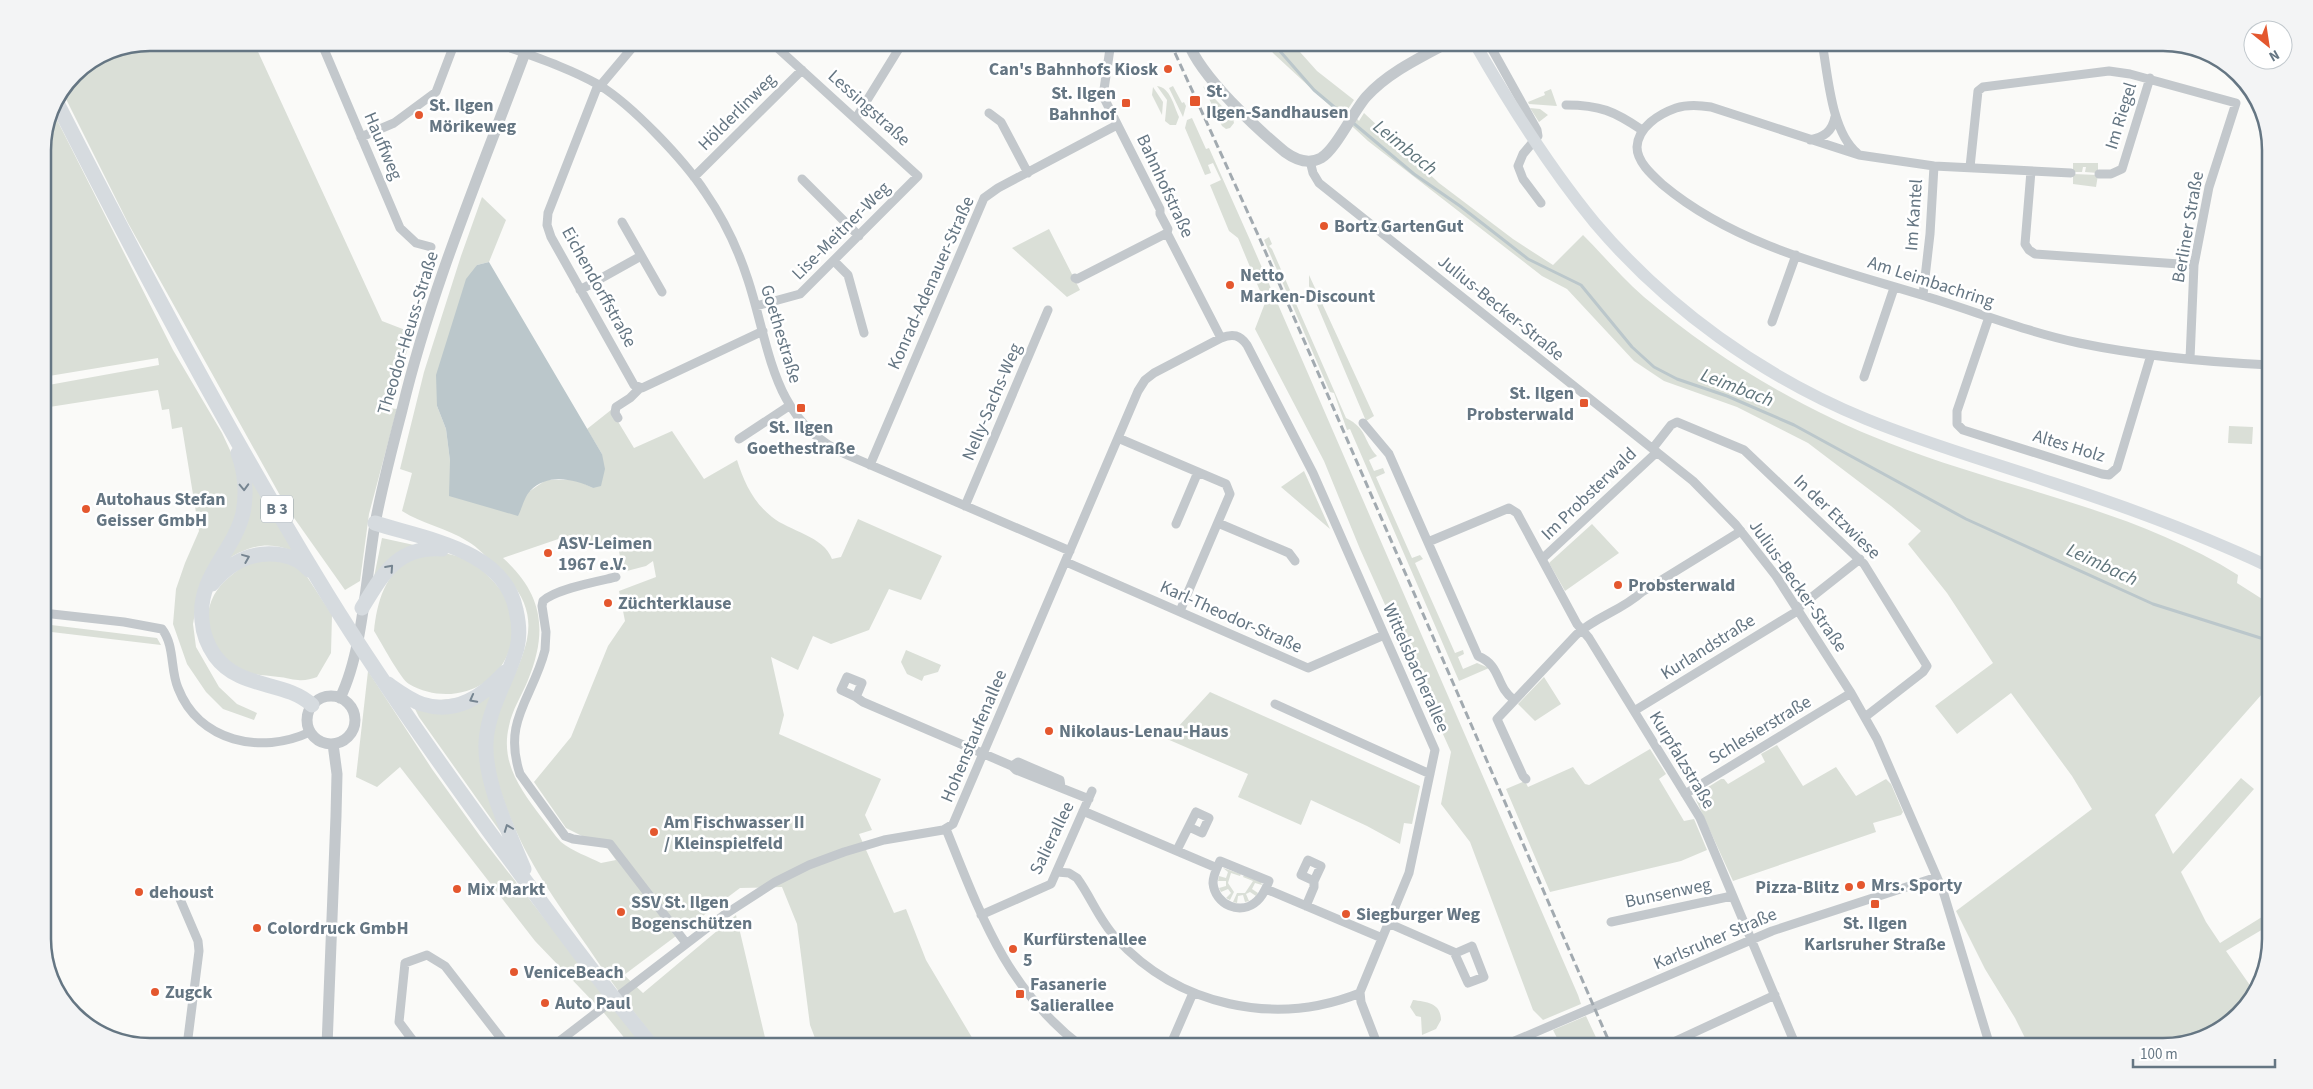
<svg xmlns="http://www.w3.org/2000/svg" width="2313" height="1089" viewBox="0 0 2313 1089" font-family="'Source Sans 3',sans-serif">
  <rect width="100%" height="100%" fill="#fafaf8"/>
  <path fill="#dadfd7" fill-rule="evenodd" d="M150 43H254L382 321 413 333 388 408 397 409 369 514 360 581 345 590 287 508 128 223 62 91 74 74 109 51Z
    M1264 43H1292L1317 71 1354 100 1348 109 1359 121 1364 113 1439 183 1513 239 1553 265 1583 235C1603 255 1622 278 1644 297 1716 358 1801 409 1889 443 2005 489 2132 508 2238 575L2237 583 2270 604V685L2155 815 2173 854 2241 778 2254 789 2181 872 2206 922 2220 943 2270 912V925L2226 951 2254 991 2223 1029 2163 1046H2029L2015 1018 1985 969 1956 911 2092 809 2072 776 2011 693 1957 734 1935 706 1993 663 1947 593 1908 544 1921 531 1891 506 1808 443 1737 407 1664 381 1634 361 1567 289 1542 276 1368 141 1274 54Z
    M1157 86C1170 87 1174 106 1179 117L1176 125H1170L1165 121 1167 100Z
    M1173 86 1182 103 1184 102 1186 106 1183 117 1169 88Z
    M1203 86 1233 118 1234 123 1230 128 1226 129 1222 126Z
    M1153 87 1163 102 1162 115 1152 95Z
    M1551 89 1557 106 1529 104 1528 102 1545 95 1544 92Z
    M51 108 173 350 222 433 236 463 241 493 238 514 198 596 193 624 196 647 219 687 237 704 257 713 254 720 223 709 206 692 187 664 173 624 176 589 185 563 199 531 182 427 172 429 169 409 162 410 158 390 43 408V386L159 365 158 358 43 377V143Z
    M1530 108 1540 109 1548 115 1539 122Z
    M1192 118 1206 149 1209 148 1250 240 1578 995 1581 1004 1543 1020 1533 1010 1470 842 1441 804 1451 752 1360 549 1324 461 1255 329 1265 303 1238 238 1229 231 1210 185 1221 180 1213 163 1208 165 1211 173 1205 175 1185 128 1187 120Z
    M2073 163H2098V173L2085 172 2086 167H2083L2082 172H2073Z
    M2073 174 2098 175 2096 187 2073 184Z
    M482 197 506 220 489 262 477 265 437 406 446 429 450 461 451 487 530 491 546 480H577L593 488 602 454 587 429 611 410 634 448 672 431 704 479 737 460C744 482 753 502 772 517 789 531 824 536 832 559L841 557 858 519 942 556 921 600 889 589 869 630 831 644 813 636 798 670 771 657 784 715 779 734 881 779 865 815 872 830 859 834 894 913 906 909 926 960 977 1046H818L810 1025 797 924 782 887 740 888 624 975 643 993 736 915 767 1046H661C634 1014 610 980 587 946 553 897 524 858 504 801 501 792 497 782 495 773 491 754 492 731 498 713 521 654 554 619 496 566 487 558 478 547 467 541 447 528 422 524 402 511L412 473 400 469 424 372 461 256ZM570 535 579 550 617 541 623 572 646 566 653 561 656 577 619 591 625 621 608 646 571 737 534 782 566 828 608 849 616 860 601 863C589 857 572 851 561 842 554 835 548 825 542 818 521 790 500 763 509 726 512 710 522 695 528 680 548 631 543 594 503 558Z
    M1049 229 1080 290 1067 297 1012 248Z
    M1269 237 1272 244 1269 246 1272 249 1346 418C1368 429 1362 439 1377 456L1369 460 1374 471 1383 468 1385 473 1376 477 1412 558 1420 555 1423 559 1415 563 1455 653 1463 650 1464 654 1458 657 1463 669 1477 663 1489 668 1459 681 1350 429 1347 430 1334 393 1330 392 1264 240Z
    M1309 275 1374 416 1366 421 1309 286Z
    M2229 426 2253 427 2252 444 2228 443Z
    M1304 471 1330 529 1281 487Z
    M250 477 294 552C268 539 245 547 222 563Z
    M1592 524 1619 553 1565 591 1549 563Z
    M382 538 414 545 374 577Z
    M435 552C461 555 476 561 493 581 500 589 509 599 512 610 516 620 514 633 511 644 500 689 449 707 409 684 401 680 380 640 374 631 377 602 385 573 412 558 419 555 428 553 435 552Z
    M279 558 302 569 332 615 331 653 317 677C311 679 304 681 298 680 291 680 285 677 279 677 266 675 254 676 242 670 202 648 195 602 233 574 238 570 243 565 248 563 257 559 269 560 279 558Z
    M43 624 157 638 161 645 43 631Z
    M906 650 941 665 938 672 924 676 922 681 907 674 901 662Z
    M368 671 432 769 480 836 644 1046H631L604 1013 535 941 400 767 377 787 356 777Z
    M1544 677 1561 704 1535 721 1518 704Z
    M1210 692 1420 786 1412 824 1404 823 1400 844 1367 826 1311 800 1301 825 1238 797 1248 774 1167 739Z
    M495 694 481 731 509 844 419 717 412 703Z
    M1777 745 1803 786 1836 767 1856 796 1886 779 1891 784 1903 812 1901 815 1873 823 1876 832 1733 881 1696 800 1697 794 1721 779H1724L1728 784 1765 762 1761 754Z
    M1650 749 1666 774 1659 779 1684 821 1694 819 1707 850 1681 861 1550 892 1506 789 1525 781 1528 787 1573 767 1585 784 1589 785Z
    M1223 868 1241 874 1240 876 1231 873 1228 883 1234 892 1230 900 1226 898 1231 893 1228 889 1221 892 1219 888 1226 886V881H1218L1219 876 1226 878 1228 872Z
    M1244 875 1261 882 1262 885 1255 883 1252 889 1258 893 1256 896 1250 892 1246 894 1249 901 1245 902 1243 895 1238 896 1237 903 1233 902 1237 893H1245L1253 881 1243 877Z
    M1413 1000C1427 1002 1441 1003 1441 1020L1436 1029 1422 1035 1421 1017 1416 1016 1410 1007Z
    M1586 1016 1600 1046H1561L1553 1030Z"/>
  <path fill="#bbc7cb" d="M489 262 602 454 605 469 601 486 593 488C574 479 547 473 530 491 525 496 522 508 518 516L449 496 450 461 446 429 437 406 436 375 466 279 477 265Z"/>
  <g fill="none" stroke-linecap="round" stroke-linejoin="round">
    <path stroke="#bbc7cb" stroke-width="3" d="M1272 42 1314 90 1414 174 1460 206 1528 259 1581 285 1632 347 1654 367 1677 379 1727 396 1794 425 1966 519 2153 604 2270 641"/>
    <path stroke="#c3c8cc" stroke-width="9" d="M321 42 400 228 416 243 431 247
      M494 42C529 55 567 67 599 85 632 105 684 160 705 192 723 218 738 249 748 280 770 347 772 421 845 454L1070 551
      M1111 42 1103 96 1160 209V214L1168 229 1167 233 1221 338
      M1488 42 1537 130 1538 136 1523 154 1518 166 1523 179 1541 203
      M1822 42C1828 75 1831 131 1857 153
      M598 85 548 213 547 225 551 237 634 385 642 388 763 331
      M600 86 637 42
      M1566 105C1600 105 1614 111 1642 130
      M989 113 1001 122 1028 173
      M856 118 903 42
      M361 137 394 123 436 92 455 42
      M1810 140C1824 137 1832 132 1835 117
      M1310 161 1313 173 1319 183 1693 481 1736 525 1776 576 1851 693 1877 739 1943 891 1990 1046
      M1970 167 1978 91 1983 87 2109 71 2130 74 2236 103 2209 187 2194 265 2190 359
      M2031 171 2025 244 2029 250 2035 254 2194 265
      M2071 173 1934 166 1859 155 1711 107C1699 105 1688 104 1676 108 1659 114 1638 127 1637 147 1637 162 1652 175 1663 185 1736 246 1837 269 1925 296 1977 312 2027 332 2079 343 2142 356 2206 362 2270 365
      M2099 174H2111L2122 169 2150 78
      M694 177 802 70
      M802 179 859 236
      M622 222 662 292
      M834 261 848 275 864 333
      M1075 278 1077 279 1167 233
      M580 290 641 256
      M1923 295 1930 234 1934 166
      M756 306 800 294 918 176 771 42
      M1989 317 1957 411V424L1963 430 2102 474 2109 475 2117 468 2151 355
      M1772 322 1796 255
      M1864 377 1894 288
      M618 418 615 413 616 407 630 398 639 389
      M1363 423 1389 454 1478 656C1502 666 1495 686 1514 700
      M1118 438 1226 484 1230 494 1180 611
      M739 439 789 406
      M1653 448 1671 425 1677 422 1744 450 1864 564 1927 666 1923 672 1865 717
      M870 465 984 198 998 188 1117 125
      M965 506 1048 310
      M1218 523 1289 553 1295 561
      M1176 524 1198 472
      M1428 542 1509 508 1517 513 1577 624 1589 638 1700 818 1796 1046
      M1542 559 1657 452
      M1066 562 1308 668 1384 635
      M616 577C599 581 555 589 543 601L542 606 546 632 545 650C533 698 502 720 520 774L565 836 573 839 610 844 686 943
      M1798 608 1860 559
      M43 613 124 622 162 629C175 646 170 669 178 688 199 742 261 755 310 732
      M856 697 862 683 847 677 841 690 856 697 863 702 1012 766 1016 770 1089 799
      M1275 704 1430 774
      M1634 711 1799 610
      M1012 766 1018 762 1060 780 1061 787
      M1526 779 1523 776 1497 719 1576 635C1595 617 1621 611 1642 592L1741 531
      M1685 794 1851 693
      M1083 811 1217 868
      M946 829C980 913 1006 989 1081 1046
      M1177 850 1196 812 1209 818 1202 833 1189 827
      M1220 861 1269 881C1266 888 1263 896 1257 901 1241 916 1215 905 1213 883 1213 875 1217 868 1220 861Z
      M1057 872 1069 873 1077 878C1091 897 1099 920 1116 938 1178 1006 1275 1027 1360 993
      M1266 889 1382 938
      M180 899 198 941 199 951 187 1046
      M1306 906 1314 887V881L1301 875 1308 860 1321 866 1314 881
      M981 915 1051 884 1092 791
      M1611 922 1732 896
      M1388 923 1454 952 1468 983 1484 977 1472 946 1456 953
      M1667 1045 1775 995
      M417 1046 399 1022 405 963 427 955 445 966 507 1046
      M553 1046 724 915 775 882 809 865 844 852 884 840 943 830 953 824 1138 391 1145 380 1154 373 1221 338C1233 333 1240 335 1247 345L1313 473 1435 750 1409 873 1360 992 1361 1002 1378 1046
      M1170 1046 1193 993
      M1503 1046 1772 931 1937 877"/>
    <path stroke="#c3c8cc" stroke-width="11" d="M1188 42C1201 77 1256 128 1285 152 1296 160 1308 165 1321 158 1336 149 1353 112 1366 97 1387 73 1421 57 1449 42
      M307 720a24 24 0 1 1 48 0a24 24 0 1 1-48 0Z
      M340 698C363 652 366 575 375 524 382 486 392 448 402 410 432 284 484 164 529 42
      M327 1046 336 816 337 774 333 744"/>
    <path stroke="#d6dbdf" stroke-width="12" d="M1474 42C1510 105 1549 167 1595 223 1667 308 1763 377 1866 419 1927 444 1991 462 2053 483 2127 507 2200 534 2270 567"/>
    <path stroke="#d6dbdf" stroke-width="15" d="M56 101C141 268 229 434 327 594 380 680 439 763 499 845 549 913 599 981 652 1046
      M238 453C245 471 247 494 243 513 234 552 197 576 202 621 203 633 208 646 215 656 240 690 285 680 312 705
      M375 523C424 539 504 549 516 610 519 623 520 636 517 648 508 680 488 708 486 742 484 782 509 832 524 869
      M212 584C230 562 253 550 282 555 293 557 302 561 309 570
      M362 608C383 574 397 546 442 549
      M388 684C398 691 410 700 422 704 456 715 483 696 505 672"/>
    <path stroke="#a2aab0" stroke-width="3" stroke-dasharray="8 4" stroke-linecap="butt" d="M1170 42 1259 237 1611 1046"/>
  </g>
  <defs><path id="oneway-chevron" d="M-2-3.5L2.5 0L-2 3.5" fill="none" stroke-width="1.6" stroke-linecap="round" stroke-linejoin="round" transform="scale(1.25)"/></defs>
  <g stroke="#768591">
    <use href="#oneway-chevron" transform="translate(244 487) rotate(88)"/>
    <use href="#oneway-chevron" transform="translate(246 558) rotate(-22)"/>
    <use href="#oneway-chevron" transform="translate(390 568) rotate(-48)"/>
    <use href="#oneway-chevron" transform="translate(473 699) rotate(152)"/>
    <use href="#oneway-chevron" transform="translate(508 828) rotate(-111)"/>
  </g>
  <g fill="#e4572e" stroke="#fff" stroke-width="2">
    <circle cx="1168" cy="69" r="5"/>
    <rect x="1189" y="95" width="12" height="12" rx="2.5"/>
    <rect x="1121" y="98" width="10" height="10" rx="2.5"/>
    <circle cx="419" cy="115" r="5"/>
    <circle cx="1324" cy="226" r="5"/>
    <circle cx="1230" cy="285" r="5"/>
    <rect x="1579" y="398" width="10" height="10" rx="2.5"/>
    <rect x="796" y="403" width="10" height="10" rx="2.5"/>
    <circle cx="86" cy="509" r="5"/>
    <circle cx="548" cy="553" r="5"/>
    <circle cx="1618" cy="585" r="5"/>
    <circle cx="608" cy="603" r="5"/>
    <circle cx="1049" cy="731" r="5"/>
    <circle cx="654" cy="832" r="5"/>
    <circle cx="1861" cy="885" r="5"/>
    <circle cx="1849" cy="887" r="5"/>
    <circle cx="457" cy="889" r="5"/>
    <circle cx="139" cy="892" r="5"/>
    <rect x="1870" y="899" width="10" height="10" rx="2.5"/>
    <circle cx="621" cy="912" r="5"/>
    <circle cx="1346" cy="914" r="5"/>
    <circle cx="257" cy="928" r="5"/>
    <circle cx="1013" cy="949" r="5"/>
    <circle cx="514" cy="972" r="5"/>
    <circle cx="155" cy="992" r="5"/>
    <rect x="1015" y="989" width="10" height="10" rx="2.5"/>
    <circle cx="545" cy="1003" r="5"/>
  </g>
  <g text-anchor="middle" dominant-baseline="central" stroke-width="5" stroke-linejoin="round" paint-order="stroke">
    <rect fill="#fff" stroke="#939fa8" stroke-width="1" x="261" y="495.5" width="32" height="27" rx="4"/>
    <g font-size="16" font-weight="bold" fill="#657683">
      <text x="277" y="509">B 3</text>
    </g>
    <g font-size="18" font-weight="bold" fill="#657683" stroke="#fff" text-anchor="start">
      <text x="1158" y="69" text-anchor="end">Can's Bahnhofs Kiosk</text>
      <text x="1206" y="91">St.<tspan x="1206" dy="21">Ilgen-Sandhausen</tspan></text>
      <text x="1116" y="93" text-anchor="end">St. Ilgen<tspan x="1116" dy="21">Bahnhof</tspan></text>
      <text x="429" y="105">St. Ilgen<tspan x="429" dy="21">Mörikeweg</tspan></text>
      <text x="1334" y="226">Bortz GartenGut</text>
      <text x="1240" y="275">Netto<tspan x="1240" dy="21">Marken-Discount</tspan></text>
      <text x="1574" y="393" text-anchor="end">St. Ilgen<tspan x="1574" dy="21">Probsterwald</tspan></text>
      <text x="801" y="427" text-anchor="middle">St. Ilgen<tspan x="801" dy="21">Goethestraße</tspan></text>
      <text x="96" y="499">Autohaus Stefan<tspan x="96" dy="21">Geisser GmbH</tspan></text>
      <text x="558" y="543">ASV-Leimen<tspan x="558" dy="21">1967 e.V.</tspan></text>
      <text x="1628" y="585">Probsterwald</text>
      <text x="618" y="603">Züchterklause</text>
      <text x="1059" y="731">Nikolaus-Lenau-Haus</text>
      <text x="664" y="822">Am Fischwasser II<tspan x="664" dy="21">/ Kleinspielfeld</tspan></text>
      <text x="1871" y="885">Mrs. Sporty</text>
      <text x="1839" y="887" text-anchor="end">Pizza-Blitz</text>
      <text x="467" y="889">Mix Markt</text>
      <text x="149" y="892">dehoust</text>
      <text x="631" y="902">SSV St. Ilgen<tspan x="631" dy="21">Bogenschützen</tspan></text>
      <text x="1356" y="914">Siegburger Weg</text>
      <text x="1875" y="923" text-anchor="middle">St. Ilgen<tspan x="1875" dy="21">Karlsruher Straße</tspan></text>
      <text x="267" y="928">Colordruck GmbH</text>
      <text x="1023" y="939">Kurfürstenallee<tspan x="1023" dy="21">5</tspan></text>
      <text x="524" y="972">VeniceBeach</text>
      <text x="1030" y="984">Fasanerie<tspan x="1030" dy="21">Salierallee</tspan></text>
      <text x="165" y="992">Zugck</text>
      <text x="555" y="1003">Auto Paul</text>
    </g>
    <g font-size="18" fill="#657683" stroke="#fff">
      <text transform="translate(869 108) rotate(42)">Lessingstraße</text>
      <text transform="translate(737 112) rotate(-45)">Hölderlinweg</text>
      <text transform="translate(2121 116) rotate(-73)">Im Riegel</text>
      <text transform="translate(383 146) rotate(67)">Hauffweg</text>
      <text transform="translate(1165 186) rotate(65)">Bahnhofstraße</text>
      <text transform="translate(1914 215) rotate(-86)">Im Kantel</text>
      <text transform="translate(2188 227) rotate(-80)">Berliner Straße</text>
      <text transform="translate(841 231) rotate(-45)">Lise-Meitner-Weg</text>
      <text transform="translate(1931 282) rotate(18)">Am Leimbachring</text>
      <text transform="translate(931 283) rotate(-66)">Konrad-Adenauer-Straße</text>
      <text transform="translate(599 287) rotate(61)">Eichendorffstraße</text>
      <text transform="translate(1501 308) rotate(39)">Julius-Becker-Straße</text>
      <text transform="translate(408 333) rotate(-73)">Theodor-Heuss-Straße</text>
      <text transform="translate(781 334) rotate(73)">Goethestraße</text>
      <text transform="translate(992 402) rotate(-67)">Nelly-Sachs-Weg</text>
      <text transform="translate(2069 446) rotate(17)">Altes Holz</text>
      <text transform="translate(1589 494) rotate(-44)">Im Probsterwald</text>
      <text transform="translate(1837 517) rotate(44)">In der Etzwiese</text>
      <text transform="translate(1798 586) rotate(55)">Julius-Becker-Straße</text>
      <text transform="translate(1231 617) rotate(24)">Karl-Theodor-Straße</text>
      <text transform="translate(1708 647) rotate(-32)">Kurlandstraße</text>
      <text transform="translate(1416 668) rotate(66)">Wittelsbacherallee</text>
      <text transform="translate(1760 730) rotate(-31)">Schlesierstraße</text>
      <text transform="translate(974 736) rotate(-67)">Hohenstaufenallee</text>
      <text transform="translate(1682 760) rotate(59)">Kurpfalzstraße</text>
      <text transform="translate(1052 838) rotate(-64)">Salierallee</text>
      <text transform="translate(1668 893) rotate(-12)">Bunsenweg</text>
      <text transform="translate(1715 939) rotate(-23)">Karlsruher Straße</text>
    </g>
    <g font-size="19" font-style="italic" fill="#60757c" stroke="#fff">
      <text transform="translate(1405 148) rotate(39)">Leimbach</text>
      <text transform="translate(1737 388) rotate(21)">Leimbach</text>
      <text transform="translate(2102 565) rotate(25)">Leimbach</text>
    </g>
  </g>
  <path d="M0 0H2313V1089H0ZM150 51H2163A99 99 0 0 1 2262 150V939A99 99 0 0 1 2163 1038H150A99 99 0 0 1 51 939V150A99 99 0 0 1 150 51Z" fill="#f3f4f5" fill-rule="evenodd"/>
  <path fill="none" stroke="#657683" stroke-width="2.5" d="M150 51H2163A99 99 0 0 1 2262 150V939A99 99 0 0 1 2163 1038H150A99 99 0 0 1 51 939V150A99 99 0 0 1 150 51Z"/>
  <g transform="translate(2268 45) rotate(150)"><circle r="24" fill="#ffffff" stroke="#c1c8cd"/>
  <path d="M0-4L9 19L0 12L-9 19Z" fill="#e4572e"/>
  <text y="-8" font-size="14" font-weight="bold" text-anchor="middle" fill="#657683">N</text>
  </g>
  <path d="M2133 1059v8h142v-8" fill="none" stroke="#657683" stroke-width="2.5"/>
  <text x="2140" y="1059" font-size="15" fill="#657683" stroke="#ffffff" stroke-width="4" paint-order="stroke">100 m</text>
</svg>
